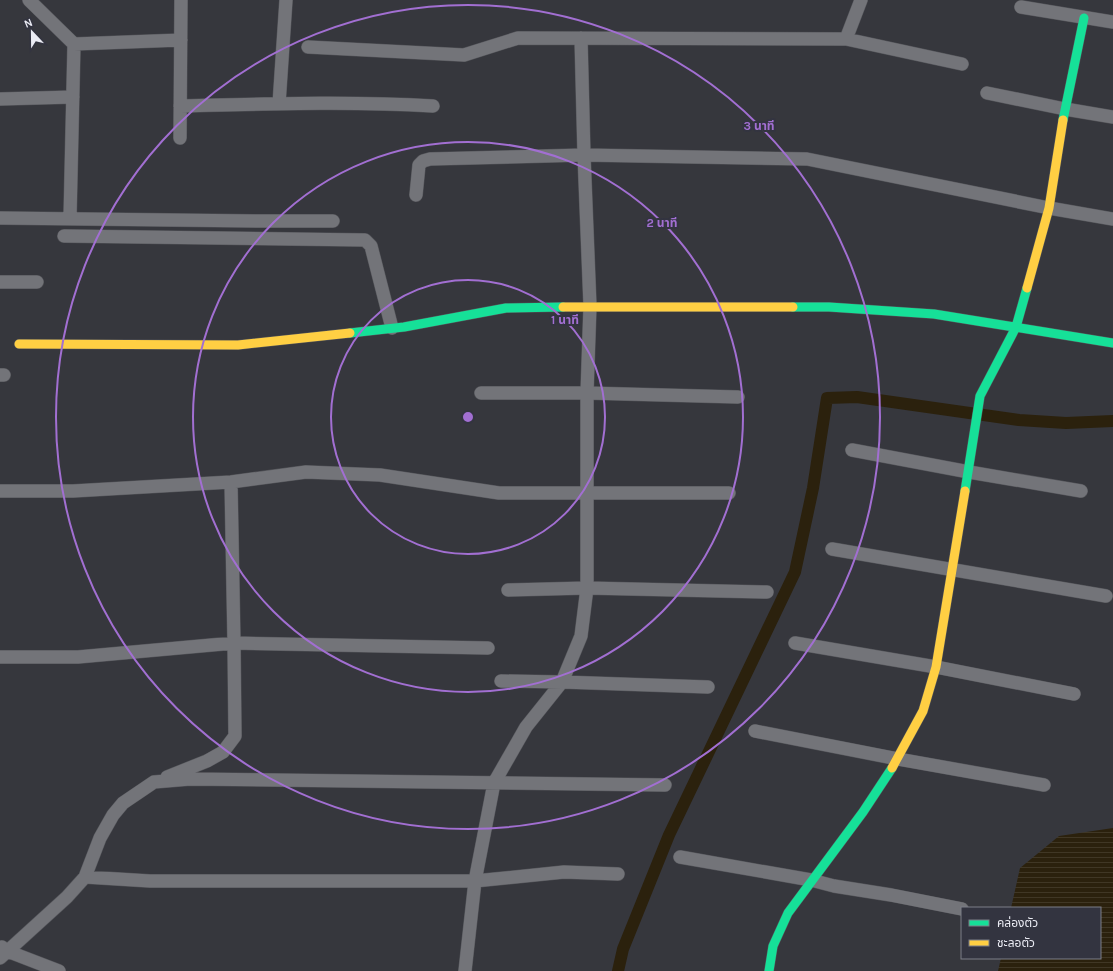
<svg xmlns="http://www.w3.org/2000/svg" width="1113" height="971" viewBox="0 0 1113 971" font-family="Karla,'Noto Sans Thai',sans-serif">
  <defs>
    <pattern id="water-rules" width="6" height="5" patternUnits="userSpaceOnUse"><rect width="6" height="5" fill="#2b210d"/><path d="M0 2.5h6" fill="none" stroke="#403725"/></pattern>
  </defs>
  <rect width="100%" height="100%" fill="#36373d"/>
  <path fill="url(#water-rules)" d="M1113 828V971H998L1001 958H1100V908H1011L1020 868 1059 836Z"/>
  <g fill="none" stroke-linecap="round" stroke-linejoin="round">
    <path stroke="#2b210d" stroke-width="12" d="M618 971 623 949 669 835 795 572 813 488 827 398 857 397 1019 420 1066 423 1113 421"/>
    <g stroke="#54555a" stroke-width="14">
      <path id="street" d="M29 0 74 44 70 218
        M1021 7 1113 22
        M846 39 861 0
        M74 44 181 40
        M308 47 464 55 518 38 846 39 962 64
        M987 93 1065 109 1113 117
        M0 99 73 97
        M279 104 286 0
        M180 106C264 104 348 101 433 106
        M180 138 181 0
        M416 195 419 165 423 161 430 159 584 155 807 159 1049 208 1113 219
        M0 218 263 221H333
        M64 236 365 240 371 246 392 328
        M0 282H37
        M0 375H4
        M481 393H587L738 397
        M852 450 969 472 1081 491
        M0 491H73L231 482 306 472 380 475 499 493H729
        M832 549 1106 596
        M508 590 587 588 767 592
        M795 643 936 667 1074 694
        M0 657H78L234 643 488 648
        M501 681 562 682 708 687
        M755 731 898 759 1044 785
        M167 777 207 761 223 752 235 736 234 643 231 482
        M680 857 811 880 834 886 891 895 962 909
        M85 877 150 881H475L564 872 618 874
        M2 947 7 951 59 971
        M0 958 67 897 85 877 100 838 113 815 123 803 154 782 190 779 665 785
        M465 971 475 881 494 783 526 727 562 682 581 636 587 588V393L590 306 584 155 581 38"/>
    </g>
    <g stroke="#54555a" stroke-width="10">
      <path id="fast" d="M1063 120 1084 18
        M793 307H829L934 314 1113 343
        M350 333 404 327 506 308 563 307
        M965 491 980 396 1016 327 1027 288
        M769 971 773 946 788 913 863 812 892 768"/>
    </g>
    <g stroke="#54555a" stroke-width="10">
      <path id="slow" d="M1027 288 1049 208 1063 120
        M563 307H793
        M19 344 238 345 350 333
        M892 768 923 711 936 667 965 491"/>
    </g>
    <use href="#street" stroke="#737479" stroke-width="13"/>
    <use href="#fast" stroke="#16e098" stroke-width="9"/>
    <use href="#slow" stroke="#ffcf43" stroke-width="9"/>
  </g>
  <g fill="none" stroke="#a26fd2" stroke-width="2">
    <circle cx="468" cy="417" r="137"/>
    <circle cx="468" cy="417" r="275"/>
    <circle cx="468" cy="417" r="412"/>
  </g>
  <circle cx="468" cy="417" r="6" fill="#a26fd2" stroke="#333440" stroke-width="2"/>
  <g font-size="12" text-anchor="middle" font-weight="bold" fill="#a26fd2" stroke="#333440" stroke-width="4" stroke-linejoin="round" paint-order="stroke">
    <text x="759" y="130">3 นาที</text>
    <text x="662" y="227">2 นาที</text>
    <text x="565" y="324">1 นาที</text>
  </g>
  <rect x="961" y="907" width="140" height="52" fill="#333440" stroke="#7d7e88"/>
  <rect x="969" y="920" width="20" height="6" fill="#16e098" stroke="#7d7e88"/>
  <text x="997" y="927" font-size="12" fill="#ebecf4">คล่องตัว</text>
  <rect x="969" y="940" width="20" height="6" fill="#ffcf43" stroke="#7d7e88"/>
  <text x="997" y="947" font-size="12" fill="#ebecf4">ชะลอตัว</text>
  <g transform="translate(32 32) rotate(338)" stroke="#333440" stroke-width="3" paint-order="stroke">
  <path d="M0-3L7 15L0 10L-7 15Z" fill="#ebecf4"/>
  <text y="-6" font-size="11" font-weight="bold" text-anchor="middle" fill="#ebecf4">N</text>
  </g>
</svg>
